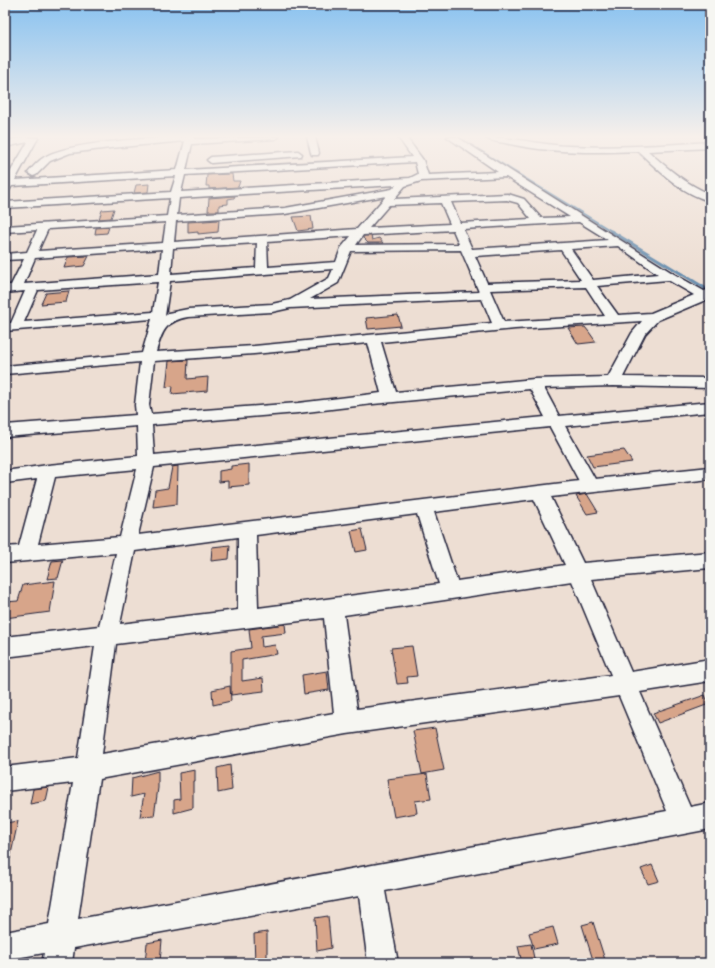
<svg xmlns="http://www.w3.org/2000/svg" width="715" height="968" viewBox="0 0 715 968" font-family="'Indie Flower',sans-serif">
  <rect width="100%" height="100%" fill="#edded3"/>
  <filter id="ink" filterUnits="userSpaceOnUse"><feTurbulence type="fractalNoise" baseFrequency=".025" numOctaves="2"/><feDisplacementMap in="SourceGraphic" scale="8" xChannelSelector="R" yChannelSelector="G"/><feConvolveMatrix kernelMatrix="1 2 1 2 8 2 1 2 1" color-interpolation-filters="sRGB"/></filter>
  <g filter="url(#ink)">
    <g fill="none" stroke-linecap="round" stroke-linejoin="round">
      <path stroke="#6a8faf" stroke-width="2" d="M458 137 613 232"/>
      <path stroke="#6a8faf" stroke-width="3" d="M611 231 710 291"/>
    </g>
    <path fill="#d7a58a" stroke="#22223b" d="M232 174 233 181H240L238 187 209 189V186H206L207 175Z
      M149 184 148 192 134 193 136 185Z
      M235 196 234 198 228 199V204L219 205V211H208L209 198Z
      M114 209 111 218 99 219 102 210Z
      M311 216 313 229 298 231 293 217Z
      M219 220 218 232 198 234V232L188 233V222Z
      M109 227 107 233 95 234 96 228Z
      M364 236H371L372 240 379 238 383 243H368L363 238Z
      M89 256 84 266 64 268 68 257Z
      M69 291 66 302 41 304 46 293Z
      M398 315 401 326 368 329 366 318Z
      M585 327 589 332 596 342 578 344 568 328Z
      M188 360 187 379 208 377 207 391 172 394 173 386 166 387 169 361Z
      M624 450 632 462 593 467 587 455Z
      M249 464V485L228 487V481L219 482V471L231 469V466Z
      M178 466 177 504 153 507 155 490 168 488 172 467Z
      M587 494 598 512 587 514 576 496Z
      M362 529 367 550 356 552 351 531Z
      M230 545 229 559 211 561 212 547Z
      M63 560 58 578 47 579 52 561Z
      M55 581 50 612 5 618V602L18 601 23 585Z
      M285 624 286 633 261 636 262 647 275 645 277 654 242 660V681L263 678 264 691 231 695V651L251 648 249 629Z
      M412 646 417 676 407 677 408 683 397 684 391 648Z
      M327 671 329 690 304 694 302 675Z
      M230 686 231 701 213 705 212 690Z
      M705 695 709 704 658 723 653 713Z
      M435 728 444 770 422 774 413 731Z
      M230 765 232 790 218 793 217 768Z
      M195 770V781H193V808L174 813V800L180 799 179 773Z
      M158 771V788L154 816 140 817 144 794 131 797 132 778Z
      M427 774 431 799 415 801 417 813 394 817 387 779Z
      M49 787 46 801 30 804 33 789Z
      M18 821 10 859 5 858V823Z
      M652 865 659 881 648 884 641 869Z
      M328 916 331 948 317 951 315 918Z
      M593 922 606 963H594L582 925Z
      M553 927 558 944 534 949 529 933Z
      M267 932V962L255 963 254 934Z
      M162 940 160 962 145 963 147 943Z
      M531 944 535 963H522L518 946Z"/>
    <g fill="none" stroke-linecap="round" stroke-linejoin="round">
      <g stroke="#22223b" stroke-width="3">
        <path id="minor" d="M24 137 38 138 15 180 177 170 185 141 110 148 70 153 50 161 36 175 33 176 28 173C32 168 38 161 43 158 67 141 163 137 194 137V139L279 137 275 139 192 144 186 170 412 157 398 137H406L423 160 428 175 498 172 447 137H457L674 274 704 291 710 289V297L708 299 658 320 645 334 623 377 710 378V388L613 386 544 388 559 416 710 402V412L565 426 595 479 710 467V479L551 497 583 563 710 552V568L591 579 631 672 710 659V681L640 692 690 807 710 803V829L385 891 398 963H368L359 896 74 948 72 963H42L44 953 5 960V932L49 924 73 783 5 791V767L78 758 95 646 5 657V637L99 626 116 553 5 563V547L19 546 37 479 5 483V471L48 465 138 456 137 426 5 437V425L136 415 135 405 140 362 5 374V366L142 353 152 319 5 331V323H11L25 291 5 293V285H11L24 259 5 260V254L27 252 37 230 5 232V226L167 216 170 198 5 208V202L171 192 176 176 12 186 8 192 5 193V181L28 142 5 147V141ZM415 162 418 174 410 178 181 192 185 175ZM506 177 570 217 541 218 524 199 508 194 394 199 405 186 421 181ZM396 185 392 189 285 208 177 215 179 198ZM386 196 357 229 174 242 176 221 285 214ZM507 200 518 203 531 219 460 223 451 202ZM441 203 450 224 369 228 389 205ZM166 222 163 243 38 251 48 229ZM579 222 608 240 472 249 463 229ZM453 230 459 244 356 245 363 235ZM351 236 341 248 336 262 268 267 267 242ZM257 243 256 268 171 274 173 248ZM618 246 658 274 593 280 571 249ZM162 249 159 274 24 284 35 258ZM461 250 479 292 310 299 338 283 351 251ZM561 250 581 280 487 283 475 256ZM333 269 329 278 290 300 272 304 188 309 168 313 165 316 170 281ZM668 280 694 295 651 313 618 315 597 286ZM158 282 153 312 24 322 38 290ZM586 287 605 316 504 322 490 290ZM482 299 492 323 254 346 156 352C162 332 165 321 188 317L272 312 290 308ZM642 321 632 333 608 377 534 379 396 392 381 342 515 329ZM368 343 381 393 298 403 151 414 149 405 154 361 254 354ZM530 389 545 417 154 455 152 425 298 413 373 404ZM550 427 579 481 138 535 154 467ZM137 469 120 537 38 544 55 477ZM534 499 565 565 457 581 434 512ZM417 514 439 584 258 608 256 535ZM238 537V610L120 624 135 551ZM572 581 611 675 357 709 344 615ZM324 618 334 713 102 754 116 644ZM619 696 667 811 78 919 99 779 347 734Z
          M307 137H315L319 153 318 155H312L311 153Z
          M484 137C513 137 541 145 569 146 616 148 663 145 710 142V148L648 151C667 168 686 184 710 194V201C682 194 658 170 638 151 594 153 548 153 505 143 498 142 490 141 484 137Z
          M298 151 302 154 301 156 211 163 207 160 211 157Z"/>
      </g>
      <use href="#minor" fill="#f6f6f2" fill-rule="evenodd"/>
    </g>
  </g>
  <linearGradient id="sky" x2="0" y2="1"><stop stop-color="#89c2f0"/><stop offset="0.5" stop-color="#f7f0eb"/><stop offset="1" stop-color="#f7f0eb" stop-opacity="0"/></linearGradient>
  <rect width="715" height="273" fill="url(#sky)"/>
  <rect width="715" height="968" fill="none" stroke="#f6f6f2" stroke-width="20"/>
  <rect x="10" y="10" width="695" height="948" fill="none" stroke="#22223b" stroke-width="1.5" filter="url(#ink)"/>
</svg>
